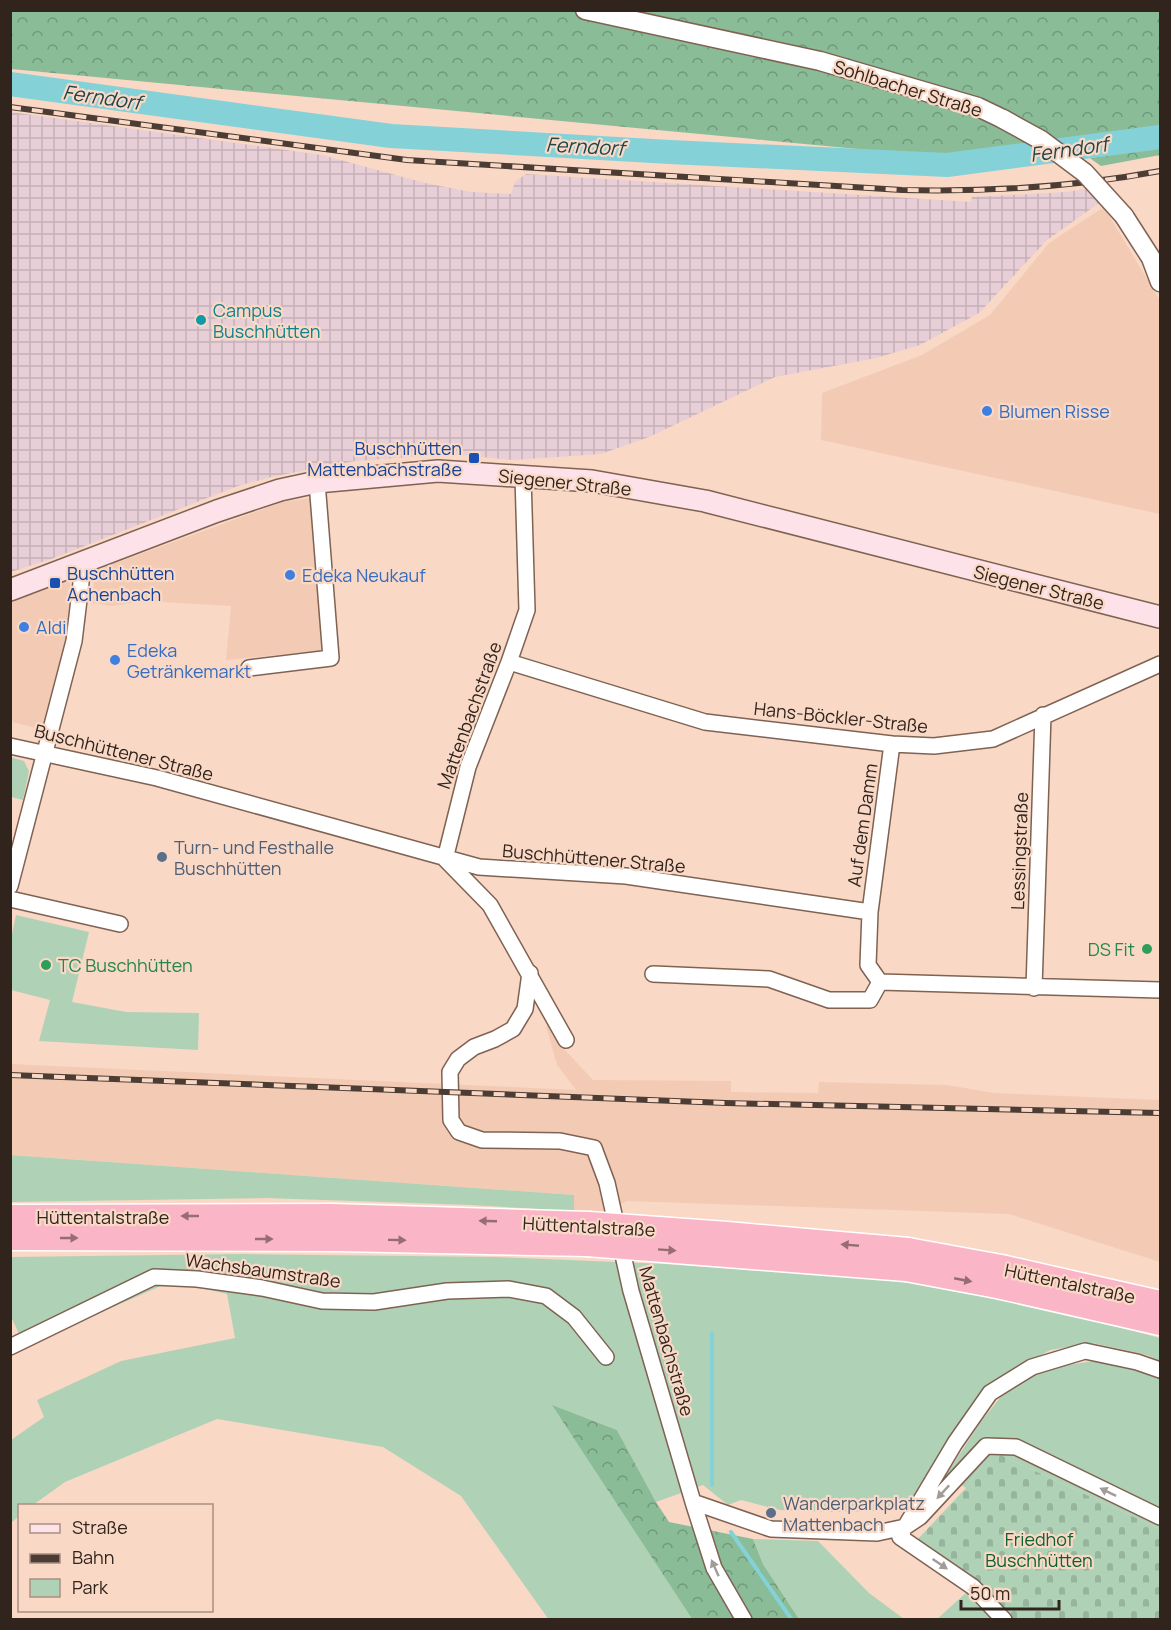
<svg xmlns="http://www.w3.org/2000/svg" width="1171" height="1630" viewBox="0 0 1171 1630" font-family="Manrope,sans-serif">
  <defs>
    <pattern id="industrial-grid" width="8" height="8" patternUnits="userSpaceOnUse" patternTransform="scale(1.5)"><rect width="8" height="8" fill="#e7ced7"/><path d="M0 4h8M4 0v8" fill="none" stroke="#c6b1b8"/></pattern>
    <pattern id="forest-crowns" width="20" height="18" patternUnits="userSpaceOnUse" patternTransform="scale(1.5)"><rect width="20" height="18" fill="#8abd97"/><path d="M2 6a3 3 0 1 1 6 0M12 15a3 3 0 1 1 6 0" fill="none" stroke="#71997b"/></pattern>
    <pattern id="cemetery-stones" width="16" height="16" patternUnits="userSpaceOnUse" patternTransform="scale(1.5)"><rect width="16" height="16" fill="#afd2b7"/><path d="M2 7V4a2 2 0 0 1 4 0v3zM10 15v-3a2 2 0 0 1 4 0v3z" fill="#97b49d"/></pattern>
  </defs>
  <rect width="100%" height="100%" fill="#f9d8c6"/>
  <path fill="#f3cbb5" d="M1104 207 1159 299 1160 310V514L821 440 822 393 922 355 990 315 1049 243Z
    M310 498 325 650 226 660 231 606 145 601 112 606 93 603 94 571 283 502Z
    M70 579 71 626 45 730 15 723 11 720V599Z
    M556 1019 565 1050 593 1080 731 1081V1092L818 1093 819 1082 947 1085 994 1093 1160 1100V1262L1009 1214 627 1201 603 1213 574 1211 573 1195 11 1155V1064L576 1090 557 1065 546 1026Z"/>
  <path fill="url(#industrial-grid)" d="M11 112 322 155 425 183 471 192 511 194 515 182 526 174 971 202 972 197 1066 192 1087 189 1099 203 1047 240 979 313 920 345 876 358 775 377 649 437 601 454 513 460 450 454 355 461 271 477 238 486 51 559 11 572Z"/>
  <path fill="#afd2b7" d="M10 757 24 761 29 771 23 800 11 797Z
    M16 915 89 932 72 1002 126 1012 199 1013 198 1050 39 1041 50 1000 11 990V939Z
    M10 1155 574 1195V1211L471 1205 266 1198 11 1202Z
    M242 1254 495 1257 665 1264 894 1280 1058 1311 1160 1338V1361L1147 1355 1093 1343 1050 1350 992 1382 958 1429 920 1493 909 1503 879 1511 833 1512 780 1510 741 1500 728 1505 703 1485 656 1502 617 1430 553 1406 692 1619 549 1620 461 1496 383 1447 217 1419 65 1482 33 1505 20 1506 19 1516 11 1523V1440L44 1417 37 1400 121 1361 235 1338 227 1294 172 1281 25 1346 11 1317V1257Z
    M1093 1361 1146 1372 1160 1377V1529L992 1451 966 1488 946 1475 980 1423 1006 1390 1045 1369Z
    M753 1539 818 1541 869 1593 904 1619H799L763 1564Z
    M967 1592 995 1619 936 1620Z"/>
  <path fill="url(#forest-crowns)" d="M10 11H1160V155L1101 166 1070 144 943 157 11 69Z
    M552 1405 617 1430 656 1502 669 1522 753 1539 763 1564 799 1619H692Z"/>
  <path fill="url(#cemetery-stones)" d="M992 1451 1160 1529V1619H1010L916 1541 966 1488Z"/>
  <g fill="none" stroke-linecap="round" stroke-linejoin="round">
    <path stroke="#84d1d8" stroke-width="4" d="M712 1333V1485
      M731 1532 792 1620"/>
    <path stroke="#84d1d8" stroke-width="24" d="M10 84 391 136 670 152 947 165 1160 137"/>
    <g stroke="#7f6252" stroke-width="18">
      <path id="minor" d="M523 477 527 610 509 662 468 767 445 859 490 905 566 1040
        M509 662 705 722 892 744 934 746 993 739 1160 664
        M249 668 331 658 317 482
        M892 744 870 912 868 965 880 982 1160 990
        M10 746 157 778 479 867 626 876 870 912
        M10 886 74 641 81 583 79 565
        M10 899 120 924
        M530 973 525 1009 513 1029 495 1039 474 1047 458 1059 450 1072 451 1120 459 1132 482 1140 560 1141 594 1148 607 1183 631 1291 693 1502 714 1568 744 1620
        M653 974 769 979 829 1000H870L880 982
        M1034 988 1043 715
        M10 1347 154 1277 197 1279 262 1288 322 1301 374 1302 447 1291 509 1289 546 1296 574 1317 606 1357
        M693 1502 771 1529 877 1533 905 1527 955 1443 990 1393 1032 1367 1085 1351 1137 1362 1160 1370
        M1004 1620 973 1587 900 1537 905 1527 920 1517 986 1446 1016 1447 1160 1517"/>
    </g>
    <g stroke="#7f6252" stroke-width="21">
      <path id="tertiary" d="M585 10 820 61 978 107 1003 119
        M1124 216 1151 258 1160 282"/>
    </g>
    <g stroke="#7f6252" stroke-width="24">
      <path id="secondary" d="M10 590 217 511 280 490 317 482 438 471 592 481 705 501 1160 617"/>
    </g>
    <g stroke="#fff" stroke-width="27">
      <path id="trunk" d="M10 1217 333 1216 589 1224
        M10 1238 338 1239 587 1244
        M908 1250 1001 1267 1160 1303
        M906 1269 997 1286 1160 1323"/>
    </g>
    <use href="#minor" stroke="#fff" stroke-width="15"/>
    <use href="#tertiary" stroke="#fff" stroke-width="18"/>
    <use href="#secondary" stroke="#fde3e9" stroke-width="21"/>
    <use href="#trunk" stroke="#fab6c6" stroke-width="24"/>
    <g stroke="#4b3c34" stroke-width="6">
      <path id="rail" d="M10 107 407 160 902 190C989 192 1075 187 1160 171
        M10 1075 726 1103 1160 1113"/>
    </g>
    <use href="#rail" stroke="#f9d8c6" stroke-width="4" stroke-dasharray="11" stroke-linecap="butt"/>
    <g stroke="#7f6252" stroke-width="21" stroke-linecap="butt">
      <path id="tertiary-bridge" d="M1003 119 1041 140 1085 173 1124 216"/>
    </g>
    <g stroke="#fff" stroke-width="27" stroke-linecap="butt">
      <path id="trunk-bridge" d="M589 1224 727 1234 908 1250
        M587 1244 906 1269"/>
    </g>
    <use href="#tertiary-bridge" stroke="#fff" stroke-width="18"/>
    <use href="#trunk-bridge" stroke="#fab6c6" stroke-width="24"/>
  </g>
  <defs><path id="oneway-solid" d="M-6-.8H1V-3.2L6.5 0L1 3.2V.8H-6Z" transform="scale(1.5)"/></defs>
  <g fill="#956d72">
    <use href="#oneway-solid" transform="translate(190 1216) rotate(180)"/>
    <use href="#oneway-solid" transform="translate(488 1221) rotate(-178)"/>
    <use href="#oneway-solid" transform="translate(69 1238)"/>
    <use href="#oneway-solid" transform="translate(264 1239)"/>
    <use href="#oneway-solid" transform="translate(397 1240) rotate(1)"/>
    <use href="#oneway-solid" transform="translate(850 1245) rotate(-175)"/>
    <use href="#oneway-solid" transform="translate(667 1250) rotate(4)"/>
    <use href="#oneway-solid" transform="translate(963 1280) rotate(11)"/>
  </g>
  <g fill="#a29c99">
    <use href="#oneway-solid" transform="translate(943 1492) rotate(133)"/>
    <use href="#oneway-solid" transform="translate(1108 1492) rotate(-154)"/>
    <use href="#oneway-solid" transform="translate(940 1564) rotate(34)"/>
    <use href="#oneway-solid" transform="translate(715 1568) rotate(-114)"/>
  </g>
  <circle fill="#0f9aa8" stroke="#f9d8c6" stroke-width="2" cx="201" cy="320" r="6"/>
  <g fill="#3f7fe0" stroke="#f9d8c6" stroke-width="2">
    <circle cx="987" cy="411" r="6"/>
    <circle cx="290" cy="575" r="6"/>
    <circle cx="24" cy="627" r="6"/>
    <circle cx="115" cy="660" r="6"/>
  </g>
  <g fill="#1a4fb4" stroke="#f9d8c6" stroke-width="2">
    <rect x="468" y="452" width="12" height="12" rx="3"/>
    <rect x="49" y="577" width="12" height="12" rx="3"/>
  </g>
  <g fill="#5c6f8a" stroke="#f9d8c6" stroke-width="2">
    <circle cx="162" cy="857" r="6"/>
    <circle cx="771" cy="1513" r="6"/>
  </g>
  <g fill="#2e9e5b" stroke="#f9d8c6" stroke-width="2">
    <circle cx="1147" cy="949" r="6"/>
    <circle cx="46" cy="965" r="6"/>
  </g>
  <g text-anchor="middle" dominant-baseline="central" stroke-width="4.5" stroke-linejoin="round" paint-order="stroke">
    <g font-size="18" fill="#30241d" stroke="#f9d8c6">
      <text transform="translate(908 88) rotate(17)">Sohlbacher Straße</text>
      <text transform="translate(565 482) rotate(6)">Siegener Straße</text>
      <text transform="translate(1039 587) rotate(14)">Siegener Straße</text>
      <text transform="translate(469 715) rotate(-70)">Mattenbachstraße</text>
      <text transform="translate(841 717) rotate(6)">Hans-Böckler-Straße</text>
      <text transform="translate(124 752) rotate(14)">Buschhüttener Straße</text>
      <text transform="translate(862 825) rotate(-82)">Auf dem Damm</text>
      <text transform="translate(1019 851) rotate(-88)">Lessingstraße</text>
      <text transform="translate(594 858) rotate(5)">Buschhüttener Straße</text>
      <text x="103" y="1217">Hüttentalstraße</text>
      <text transform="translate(589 1226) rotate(3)">Hüttentalstraße</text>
      <text transform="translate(263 1270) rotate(8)">Wachsbaumstraße</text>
      <text transform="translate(1070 1283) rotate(12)">Hüttentalstraße</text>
      <text transform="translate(667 1341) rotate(74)">Mattenbachstraße</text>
    </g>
    <g font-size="18" fill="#0d838f" stroke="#f9d8c6" text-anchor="start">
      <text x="213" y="310">Campus<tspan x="213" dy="21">Buschhütten</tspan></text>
    </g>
    <g font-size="18" fill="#366cbe" stroke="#f9d8c6" text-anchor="start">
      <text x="999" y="411">Blumen Risse</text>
      <text x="302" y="575">Edeka Neukauf</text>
      <text x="36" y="627">Aldi</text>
      <text x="127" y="650">Edeka<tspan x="127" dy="21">Getränkemarkt</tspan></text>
    </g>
    <g font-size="18" fill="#164399" stroke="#f9d8c6" text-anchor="end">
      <text x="462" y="448">Buschhütten<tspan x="462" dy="21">Mattenbachstraße</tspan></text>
      <text x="67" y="573" text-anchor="start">Buschhütten<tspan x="67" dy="21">Achenbach</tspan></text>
    </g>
    <g font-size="18" fill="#4e5e75" stroke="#f9d8c6" text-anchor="start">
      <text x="174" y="847">Turn- und Festhalle<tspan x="174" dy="21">Buschhütten</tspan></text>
      <text x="783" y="1503">Wanderparkplatz<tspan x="783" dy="21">Mattenbach</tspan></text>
    </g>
    <g font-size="18" fill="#27864d" stroke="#f9d8c6" text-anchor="end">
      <text x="1135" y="949">DS Fit</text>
      <text x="58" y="965" text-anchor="start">TC Buschhütten</text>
    </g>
    <g font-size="18" fill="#0e6030" stroke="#f9d8c6">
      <text x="1039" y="1539">Friedhof<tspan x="1039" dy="21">Buschhütten</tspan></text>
    </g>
    <g font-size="20" font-style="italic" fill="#204549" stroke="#f9d8c6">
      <text transform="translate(102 97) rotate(8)">Ferndorf</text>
      <text transform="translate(585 146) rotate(3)">Ferndorf</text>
      <text transform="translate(1069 149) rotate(-8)">Ferndorf</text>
    </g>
  </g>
  <rect width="1171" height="1630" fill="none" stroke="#30241d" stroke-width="24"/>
  <rect x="18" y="1504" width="195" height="108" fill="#f9d8c6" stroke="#a99082" stroke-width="1.5"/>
  <rect x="30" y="1524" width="30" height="9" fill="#fde3e9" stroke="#a99082" stroke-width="1.5"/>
  <text x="72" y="1534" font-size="18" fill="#30241d">Straße</text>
  <rect x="30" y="1554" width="30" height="9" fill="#4b3c34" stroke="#a99082" stroke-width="1.5"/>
  <text x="72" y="1564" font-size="18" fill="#30241d">Bahn</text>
  <rect x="30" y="1579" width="30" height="18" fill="#afd2b7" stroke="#a99082" stroke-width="1.5"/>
  <text x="72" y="1594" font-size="18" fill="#30241d">Park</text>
  <path d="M961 1600v9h98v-9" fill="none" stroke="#30241d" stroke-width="3"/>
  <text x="970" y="1600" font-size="18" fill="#30241d" stroke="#f9d8c6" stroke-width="4.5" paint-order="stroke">50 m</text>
</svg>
